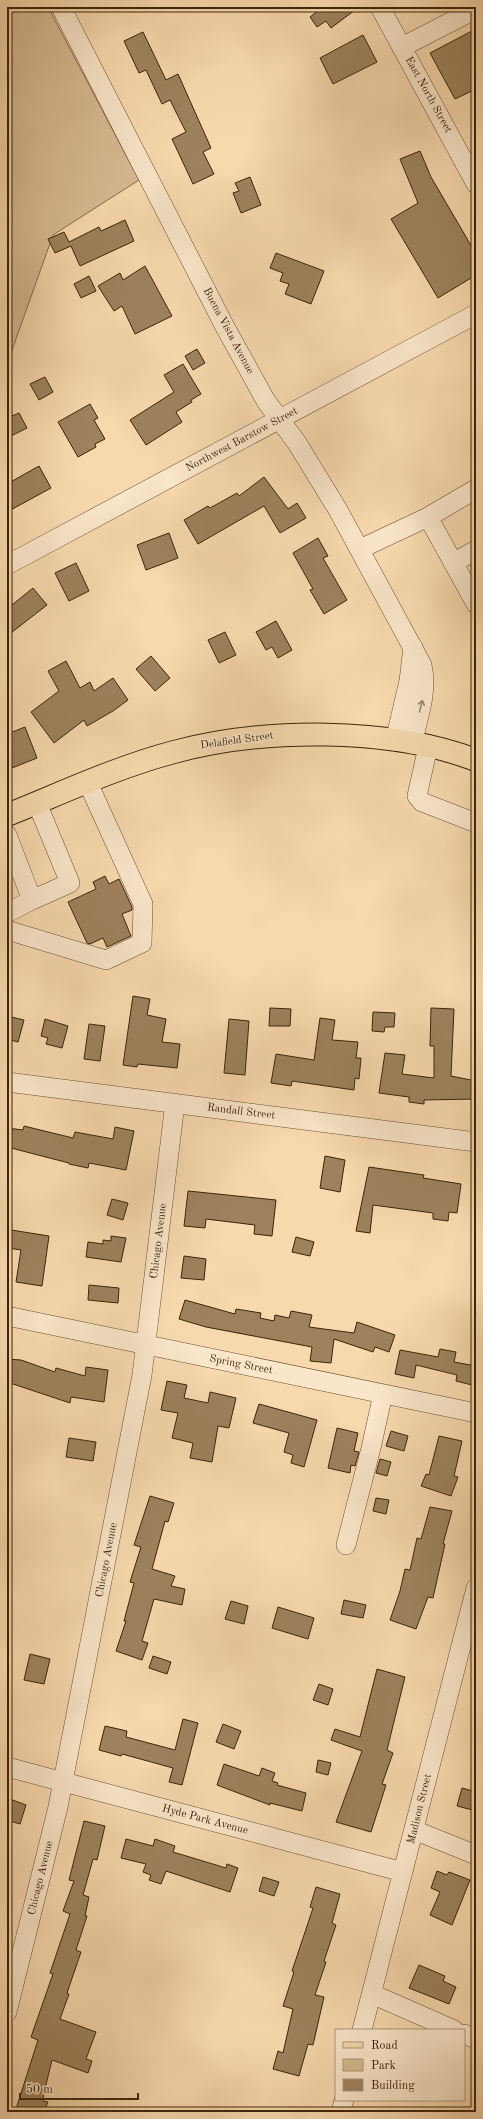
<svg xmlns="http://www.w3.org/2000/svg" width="483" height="2119" viewBox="0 0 483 2119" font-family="'Old Standard TT',serif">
  <rect width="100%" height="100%" fill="#f8d9ae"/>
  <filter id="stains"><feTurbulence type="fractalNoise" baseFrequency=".005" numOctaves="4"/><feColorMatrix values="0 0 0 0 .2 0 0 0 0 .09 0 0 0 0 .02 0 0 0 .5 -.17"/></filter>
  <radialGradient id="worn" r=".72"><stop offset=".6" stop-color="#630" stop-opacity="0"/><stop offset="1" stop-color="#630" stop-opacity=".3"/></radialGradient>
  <path fill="#d8ba92" stroke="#8a6e4d" d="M7 7H48L139 180 53 235 11 353 7 377Z"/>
  <path fill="#9e825e" stroke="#3d2308" d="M323 7H359L331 28 326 21 317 27 310 17Z
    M472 31 476 39V89L455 99 430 53Z
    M143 32 166 80 178 74 211 148 203 152 214 174 193 184 172 139 186 132 170 100 162 104 146 70 139 73 124 41Z
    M363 35 377 62 333 84 320 58Z
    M420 151 431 177 476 254V275L438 298 391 219 418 203 400 159Z
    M250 177 261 205 241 213 233 193 239 191 235 183Z
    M125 220 134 241 80 266 71 246 55 253 48 239 64 232 69 242 99 227 101 231Z
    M276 253 324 271 311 304 285 294 289 284 280 281 283 273 270 268Z
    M145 266 172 316 135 334 122 306 114 311 98 286 120 273 123 280Z
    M89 276 96 291 81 298 74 284Z
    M197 349 205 363 193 370 185 356Z
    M183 364 201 394 191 400 192 402 176 412 182 422 146 445 130 420 174 392 164 375Z
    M45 377 53 392 39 400 30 384Z
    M90 404 98 418 94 420 105 439 95 444 96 447 78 457 58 422Z
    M19 413 27 428 7 438V418Z
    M39 466 51 488 7 512V484Z
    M264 477 288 509 297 503 306 518 280 533 264 506 198 544 184 520 208 506 210 508 237 493 239 496Z
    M169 533 178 558 146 570 137 545Z
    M318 538 328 556 323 558 347 600 324 614 310 590 313 589 293 553Z
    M76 563 89 591 69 601 55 573Z
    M33 588 47 605 7 636V609Z
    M276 621 292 650 278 658 272 647 266 650 256 632Z
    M225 632 236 655 219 663 208 640Z
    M151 656 170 678 155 691 136 669Z
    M66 661 80 688 90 682 94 691 113 678 128 700 113 711 87 726 84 720 54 743 31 712 59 691 48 671Z
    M25 727 37 758 7 770V734Z
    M105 876 109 884 119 879 132 907V910L122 914 131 936 107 947 103 938 90 944 87 943 68 902 96 889 93 882Z
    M133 996 150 999 147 1015 166 1019 162 1042 180 1044 177 1068 138 1064 137 1067 123 1065Z
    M270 1008 291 1009 290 1026H269Z
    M431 1008 454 1009 451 1076 476 1081V1099L424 1100V1104L409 1102V1097L379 1093 385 1053 405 1055 402 1074 434 1078V1046H430Z
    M373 1012 395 1013 394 1027H385L384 1032 372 1031Z
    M7 1016 24 1020 18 1042 7 1039Z
    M320 1018 335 1020 332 1040 358 1042 356 1058H361L359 1079 355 1078 354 1090 292 1081 291 1086 271 1083 276 1054 314 1060Z
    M45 1019 68 1026 62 1048 46 1044 48 1038 41 1036Z
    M229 1019 249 1021 245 1075 224 1073Z
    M89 1024 105 1026 100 1061 84 1059Z
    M24 1126 73 1138 75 1132 113 1139 115 1127 134 1131 126 1170 89 1163 88 1168 69 1164V1163L7 1147V1128L23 1130Z
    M325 1156 345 1160 340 1192 320 1188Z
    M369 1167 424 1175 423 1178 461 1184 457 1213 449 1212 448 1221 433 1219V1213L373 1205 370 1233 356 1231Z
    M188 1191 276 1200 272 1236 254 1234 255 1225 206 1219 205 1228 184 1226Z
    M112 1199 128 1203 123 1220 107 1215Z
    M11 1230 49 1236 42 1286 16 1282 21 1250 8 1248Z
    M111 1236 126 1238 121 1262 86 1257 88 1242 103 1244V1240L111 1241Z
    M296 1237 314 1242 310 1256 292 1252Z
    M184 1256 206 1259 204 1280 181 1278Z
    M89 1285 119 1288 118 1303 88 1300Z
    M185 1300 235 1314 236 1309 261 1313 260 1318 274 1321 275 1315 289 1318 291 1311 312 1315 309 1327 354 1333 357 1322 395 1335 389 1352 375 1347 373 1352 334 1339 331 1363 310 1361 312 1347 206 1327 179 1319Z
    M440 1349 456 1352 454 1362 476 1366V1386L456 1381 457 1375 416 1365 414 1378 395 1374 400 1350 438 1357Z
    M7 1359 21 1360 55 1372 56 1368 85 1376 86 1367 108 1370 104 1402 71 1397 70 1403 7 1382Z
    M167 1381 187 1385 184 1398 208 1403 210 1392 236 1398 229 1428 218 1426 212 1462 190 1458 193 1443 172 1438 178 1413 161 1410Z
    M259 1404 317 1420 304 1467 291 1463 293 1455 284 1452 289 1433 253 1423Z
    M337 1428 358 1433 354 1451 359 1452 355 1466 351 1465 350 1473 328 1468Z
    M391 1431 408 1436 404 1451 386 1446Z
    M439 1436 462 1441 454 1476 458 1477 451 1496 421 1486 426 1474 429 1475Z
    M69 1438 96 1442 93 1461 66 1457Z
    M380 1459 391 1462 387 1476 376 1473Z
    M150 1496 174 1503 168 1522 165 1521 152 1569 175 1576 171 1586 185 1589 182 1605 154 1599 142 1641 148 1643 142 1660 116 1651 126 1621H124L134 1583 130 1582 141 1547 134 1545Z
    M376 1498 389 1500 386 1514 373 1511Z
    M430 1507 452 1511 443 1544H445L433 1598 428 1597 416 1629 390 1620 400 1591 405 1569 410 1570 417 1538 421 1539Z
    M344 1600 366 1605 363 1618 341 1614Z
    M231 1601 248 1606 244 1624 225 1619Z
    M278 1607 314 1618 308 1639 272 1628Z
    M30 1654 50 1659 44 1684 24 1680Z
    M153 1656 171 1662 167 1674 149 1668Z
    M377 1669 405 1677 387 1750 393 1753 382 1784 386 1785 371 1832 336 1822 362 1751 331 1740 335 1729 360 1737Z
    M319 1684 333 1689 328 1705 313 1700Z
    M183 1719 198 1723 182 1785 169 1782 173 1768 122 1754 121 1756 99 1750 105 1726 127 1731 126 1737 175 1750Z
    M223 1724 241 1731 234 1749 216 1742Z
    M318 1760 331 1763 328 1775 316 1772Z
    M224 1764 259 1776 262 1768 275 1773 272 1781 278 1783 277 1785 306 1793 302 1811 270 1803V1805L217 1785Z
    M462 1788 476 1792V1811L457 1806Z
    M7 1798 26 1805 20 1824 7 1820Z
    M84 1821 105 1826 97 1860 93 1859 83 1895 89 1897 85 1916H87L76 1950 81 1952 67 1993 69 1994 60 2019 96 2032 86 2059 92 2061 88 2073 52 2060 44 2093 43 2101 48 2102 44 2112H26L16 2109 38 2040 31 2037 53 1974 50 1973 70 1914 63 1911 74 1881 69 1880Z
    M126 1839 153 1846 155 1839 175 1846 173 1852 226 1868 227 1864 238 1868 230 1892 166 1871 161 1884 149 1880 151 1875 143 1872 146 1864 121 1858Z
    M437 1871 447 1875 449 1872 470 1880 452 1925 430 1915 440 1892 431 1888Z
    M263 1877 279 1882 274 1896 259 1891Z
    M316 1887 340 1894 332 1923 336 1925 324 1961 326 1962 315 1995 324 1997 313 2045 308 2044 299 2076 273 2069 278 2051 283 2053 293 2009 283 2006 294 1972 292 1971 313 1908 310 1907Z
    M419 1965 445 1976 443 1981 456 1987 449 2004 409 1988Z"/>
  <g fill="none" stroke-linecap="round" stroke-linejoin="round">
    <g stroke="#6c5032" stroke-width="20">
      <path id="minor" d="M61 7 225 327 266 401 297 443 338 510 422 665C428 692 418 718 412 744
        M380 7 476 184
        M402 47 476 9
        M428 517 476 604
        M360 549 428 517 476 489
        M453 563 476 550
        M7 565 476 314
        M395 741 409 681 413 647
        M428 747 417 796 422 802 476 823
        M7 835 32 900 70 883 37 803
        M7 913 32 900
        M7 930 106 960 142 943 143 904 88 783
        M7 1082 476 1142
        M7 1316 476 1413
        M346 1545 371 1448 383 1394
        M7 1767 403 1872
        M414 1830 476 1855
        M372 1994 454 2030
        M7 2012 58 1807 142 1375 175 1103
        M362 2030 476 1588
        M464 2034 476 2039
        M341 2112 344 2100"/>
    </g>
    <g stroke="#3d2308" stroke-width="24">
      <path id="major" d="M7 815C62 793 117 767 174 752 263 728 389 727 476 760"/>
    </g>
    <use href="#minor" stroke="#fae6ca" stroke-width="19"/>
    <use href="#major" stroke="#f8d9ae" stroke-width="22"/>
  </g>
  <defs><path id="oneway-shaft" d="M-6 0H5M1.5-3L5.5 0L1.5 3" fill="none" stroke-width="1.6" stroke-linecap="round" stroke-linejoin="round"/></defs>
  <use stroke="#9c8469" href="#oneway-shaft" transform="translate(421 706) rotate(-76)"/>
  <g text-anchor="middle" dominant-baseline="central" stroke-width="3" stroke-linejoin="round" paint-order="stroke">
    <g font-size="11" fill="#3d2308" stroke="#fae6ca">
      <text transform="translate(428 95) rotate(61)">East North Street</text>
      <text transform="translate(228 331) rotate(62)">Buena Vista Avenue</text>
      <text transform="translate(242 440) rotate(-28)">Northwest Barstow Street</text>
      <text transform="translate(237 741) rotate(-8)">Delafield Street</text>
      <text transform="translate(241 1112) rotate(7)">Randall Street</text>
      <text transform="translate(159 1241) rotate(-83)">Chicago Avenue</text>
      <text transform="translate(241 1365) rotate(11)">Spring Street</text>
      <text transform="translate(107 1560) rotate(-79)">Chicago Avenue</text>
      <text transform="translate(420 1809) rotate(-76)">Madison Street</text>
      <text transform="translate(205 1820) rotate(15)">Hyde Park Avenue</text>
      <text transform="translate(41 1878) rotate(-76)">Chicago Avenue</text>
    </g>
  </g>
  <rect width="483" height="2119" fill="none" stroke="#f8d9ae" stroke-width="24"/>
  <rect x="8" y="8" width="467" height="2103" fill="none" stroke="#3d2308" stroke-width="2"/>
  <rect x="12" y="12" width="459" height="2095" fill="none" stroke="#3d2308"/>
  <rect x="335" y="2029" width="130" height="72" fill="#fae6ca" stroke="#ae987c"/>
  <rect x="343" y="2042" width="20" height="6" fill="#f8d9ae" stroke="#ae987c"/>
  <text x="371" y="2049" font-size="12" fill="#3d2308">Road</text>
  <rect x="343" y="2059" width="20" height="12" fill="#d8ba92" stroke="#ae987c"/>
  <text x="371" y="2069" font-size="12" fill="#3d2308">Park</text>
  <rect x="343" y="2079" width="20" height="12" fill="#9e825e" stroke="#ae987c"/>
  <text x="371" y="2089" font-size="12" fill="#3d2308">Building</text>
  <path d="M20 2093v6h118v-6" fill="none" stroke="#3d2308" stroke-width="2"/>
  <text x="26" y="2093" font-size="12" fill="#3d2308" stroke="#fae6ca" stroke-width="3" paint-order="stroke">50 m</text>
  <rect width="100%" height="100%" filter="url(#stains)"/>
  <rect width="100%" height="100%" fill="url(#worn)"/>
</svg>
